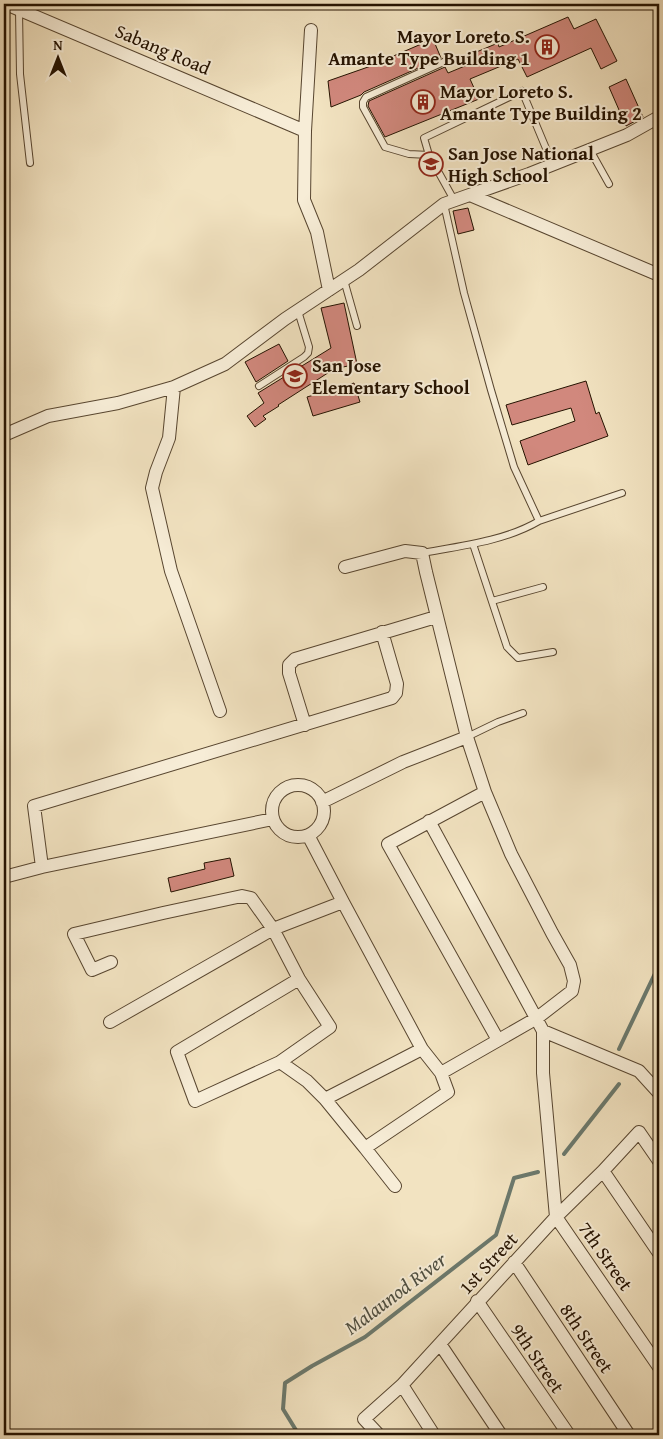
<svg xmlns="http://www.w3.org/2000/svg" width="663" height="1439" viewBox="0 0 663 1439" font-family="'Gentium Book Plus',serif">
  <rect width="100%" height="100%" fill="#f2e3c1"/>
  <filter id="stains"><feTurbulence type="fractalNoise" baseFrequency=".004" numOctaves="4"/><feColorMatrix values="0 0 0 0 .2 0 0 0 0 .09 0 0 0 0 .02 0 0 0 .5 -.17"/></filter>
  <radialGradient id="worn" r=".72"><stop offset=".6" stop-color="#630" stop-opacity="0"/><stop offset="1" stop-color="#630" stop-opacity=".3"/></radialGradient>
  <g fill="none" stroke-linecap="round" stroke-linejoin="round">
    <path stroke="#6b796d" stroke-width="4" d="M619 1049 659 965
      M564 1154 619 1084
      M299 1435 283 1409 285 1383 312 1366 365 1337 496 1235 514 1178 538 1172"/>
  </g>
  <path fill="#d1887d" stroke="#241200" d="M568 17 574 29 596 19 617 61 601 69 591 48 527 77 518 59 470 79 479 99 385 137 368 106 369 101 445 67 448 73 477 61 474 53 498 43 499 47Z
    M433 39 441 58 364 92 361 95 331 107 328 81 391 59V57Z
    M626 79 643 117 626 126 609 87Z
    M468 208 474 230 458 234 453 211Z
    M344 303 357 364 334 369 278 405 279 406 263 416 266 419 255 427 247 416 264 403 258 393 331 348 321 308Z
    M279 344 288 361 256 382 245 362Z
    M586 381 596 414 599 412 608 436 528 465 520 441 575 421 571 408 512 425 506 405Z
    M354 383 360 402 313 416 307 397Z
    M230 858 234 876 171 892 168 878 205 869 204 863Z"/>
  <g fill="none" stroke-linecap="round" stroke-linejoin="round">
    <g stroke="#584630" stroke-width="8">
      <path id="lane" d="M19 10 20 74 30 163
        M590 150 609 184
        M429 155 409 154 385 147 363 107V102L366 97 448 60
        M454 200 429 155 424 138 522 91 553 165
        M344 280 357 326
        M259 386 304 357 308 353 309 347 298 311
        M539 521 622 493
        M473 544 507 647 518 658 553 652
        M422 553C461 546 505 541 539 521L514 467 491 390 464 293 444 204
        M492 601 543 587
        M467 737 498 722 523 713"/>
    </g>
    <g stroke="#584630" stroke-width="14">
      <path id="street" d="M6 4 305 131
        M311 30 305 131 304 200 317 232 329 290
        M470 195 659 275
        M174 387 169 438 156 472 152 488 171 571 220 711
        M4 435 48 416 118 403 174 387 225 364 285 319 359 270 444 204 529 174 627 135 659 117
        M305 725 289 673V665L295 659 436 617
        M272 811a26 26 0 1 1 52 0a26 26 0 1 1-52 0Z
        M485 792 388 844 498 1040
        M322 802 403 762 467 737
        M429 821 543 1031V1073L556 1217 659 1367
        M308 835 343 902 422 1049 441 1073
        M42 867 34 806 392 698 396 693 397 684 382 632
        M4 877 42 867 273 819
        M111 962 92 970 74 934 163 913 242 896 251 898 273 929 299 979 330 1027 280 1062 195 1101 177 1052 299 979
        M110 1022 273 929 343 902
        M543 1031 639 1071 659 1093
        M280 1062 307 1081 325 1099 365 1148 448 1092 441 1073 537 1018 572 991 574 981 570 965 552 933 511 854 485 792 467 737 426 572 422 553 405 551 345 567
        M325 1099 422 1049
        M365 1148 395 1186
        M603 1171 659 1253
        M514 1262 629 1435
        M477 1301 569 1435
        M440 1344 501 1435
        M402 1385 434 1435
        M379 1435 364 1419 402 1385 556 1217 603 1171 639 1132 659 1161"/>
    </g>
    <use href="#lane" stroke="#f7edd7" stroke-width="6"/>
    <use href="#street" stroke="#f7edd7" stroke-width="12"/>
  </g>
  <defs>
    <g id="building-ring" transform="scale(1.25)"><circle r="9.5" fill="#f7edd7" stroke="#8f2418" stroke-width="1.5"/><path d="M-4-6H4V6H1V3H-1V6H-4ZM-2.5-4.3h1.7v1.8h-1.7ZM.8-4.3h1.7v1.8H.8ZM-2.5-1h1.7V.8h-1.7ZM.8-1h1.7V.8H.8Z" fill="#8f2418"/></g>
    <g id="school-ring" transform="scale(1.25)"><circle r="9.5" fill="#f7edd7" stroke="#8f2418" stroke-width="1.5"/><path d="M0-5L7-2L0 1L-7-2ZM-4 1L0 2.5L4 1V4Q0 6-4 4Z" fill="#8f2418"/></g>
  </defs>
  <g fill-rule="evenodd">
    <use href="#building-ring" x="547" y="47"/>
    <use href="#building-ring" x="423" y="102"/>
    <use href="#school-ring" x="431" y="164"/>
    <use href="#school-ring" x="295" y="376"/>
  </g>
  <g text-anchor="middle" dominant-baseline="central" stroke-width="4" stroke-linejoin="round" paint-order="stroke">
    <g font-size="19" font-weight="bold" fill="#241200" stroke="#f7edd7" text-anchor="start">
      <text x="530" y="36" text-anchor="end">Mayor Loreto S.<tspan x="530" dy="22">Amante Type Building 1</tspan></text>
      <text x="440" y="91">Mayor Loreto S.<tspan x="440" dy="22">Amante Type Building 2</tspan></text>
      <text x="448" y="153">San Jose National<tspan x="448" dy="22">High School</tspan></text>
      <text x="312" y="365">San Jose<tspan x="312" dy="22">Elementary School</tspan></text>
    </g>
    <g font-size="19" fill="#241200" stroke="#f7edd7">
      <text transform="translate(163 49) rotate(23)">Sabang Road</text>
      <text transform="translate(606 1256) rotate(55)">7th Street</text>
      <text transform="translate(488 1263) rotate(-47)">1st Street</text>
      <text transform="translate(587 1338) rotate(56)">8th Street</text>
      <text transform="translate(538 1358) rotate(56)">9th Street</text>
    </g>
    <g font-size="20" font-style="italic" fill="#4e4e40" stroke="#f7edd7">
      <text transform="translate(395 1293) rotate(-37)">Malaunod River</text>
    </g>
  </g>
  <rect width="663" height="1439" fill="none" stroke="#f2e3c1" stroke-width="20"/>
  <rect x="5" y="5" width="653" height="1429" fill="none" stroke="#241200" stroke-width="2.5"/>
  <rect x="10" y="10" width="643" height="1419" fill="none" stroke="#241200"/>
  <g transform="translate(58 58)" stroke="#f7edd7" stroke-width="4" paint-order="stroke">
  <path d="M0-4L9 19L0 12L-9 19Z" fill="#241200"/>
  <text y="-8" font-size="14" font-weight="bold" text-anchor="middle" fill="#241200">N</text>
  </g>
  <rect width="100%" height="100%" filter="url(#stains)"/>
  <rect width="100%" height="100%" fill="url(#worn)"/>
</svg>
